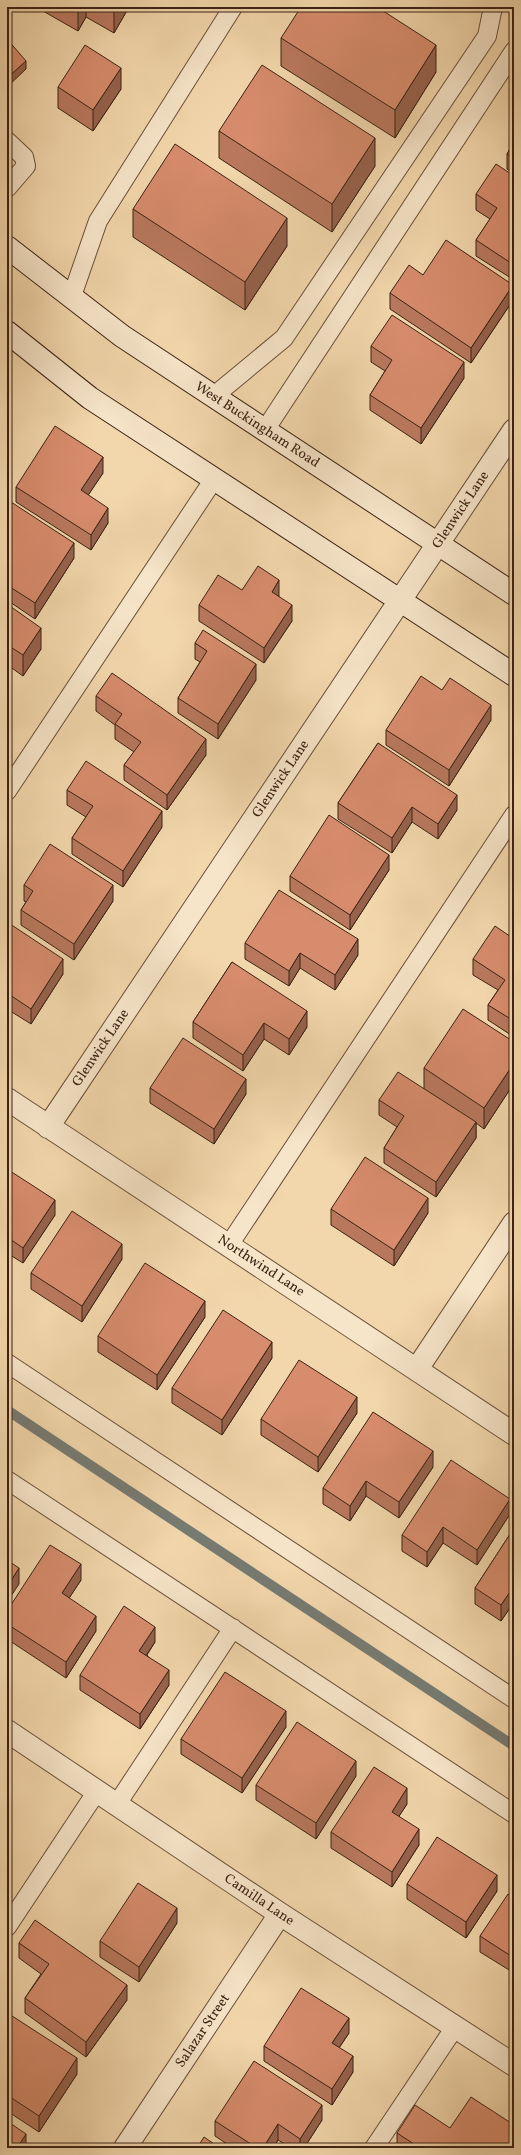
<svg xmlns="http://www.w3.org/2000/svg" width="521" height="2155" viewBox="0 0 521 2155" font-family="Vollkorn,serif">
  <rect width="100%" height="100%" fill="#f3d7ac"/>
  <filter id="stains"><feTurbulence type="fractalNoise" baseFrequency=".005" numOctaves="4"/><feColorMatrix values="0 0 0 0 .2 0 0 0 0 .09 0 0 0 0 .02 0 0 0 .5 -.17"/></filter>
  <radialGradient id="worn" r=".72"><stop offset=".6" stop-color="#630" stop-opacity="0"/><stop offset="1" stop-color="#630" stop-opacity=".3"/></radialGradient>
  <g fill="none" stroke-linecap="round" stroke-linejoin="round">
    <path stroke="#767b73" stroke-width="10" d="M7 1410 514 1746"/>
    <g stroke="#694f3a" stroke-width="20">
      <path id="lane" d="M7 141 24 157 26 166 7 188
        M72 296 98 221 233 7
        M214 396 284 338 487 36 493 7
        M265 430 514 51
        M7 791 214 479
        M229 1245 514 815
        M7 1363 514 1699
        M7 1480 514 1814
        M117 1804 233 1628
        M7 1927 97 1791
        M374 2148 455 2027"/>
    </g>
    <g stroke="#694f3a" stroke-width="24">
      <path id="street" d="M7 1099 514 1434
        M48 1127 514 430
        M417 1369 514 1223
        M7 1731 280 1914 514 2065
        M125 2148 280 1914"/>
    </g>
    <g stroke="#3b2214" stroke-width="24">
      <path id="secondary" d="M7 247 122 336 514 594
        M7 332 90 398 514 675"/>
    </g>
    <use href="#lane" stroke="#f7e5c9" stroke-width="18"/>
    <use href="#street" stroke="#f7e5c9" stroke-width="22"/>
    <use href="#secondary" stroke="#f7e5c9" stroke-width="22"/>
  </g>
  <path fill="#b9785e" stroke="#3b2214" d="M36 7H129L114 33 86 17 78 31Z
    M281 38 436 72 395 138 281 66Z
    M58 87 121 89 93 131 58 108Z
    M219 131 375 166 332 232 219 158Z
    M514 142V174L507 169V154Z
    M514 176V280L476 256V240L490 219 476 210V194Z
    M133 209 287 246 245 310 133 237Z
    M423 275 513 300 471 363 390 309V293Z
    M371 346 464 378 421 444 370 410V395L385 371 371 362Z
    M103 473 88 495 108 523 91 550 16 502V487Z
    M7 507 74 558 35 619 7 600Z
    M242 590 279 596V597L292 621 264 663 199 621V605Z
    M7 604 41 649 23 676 9 666 7 670Z
    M195 643 256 680 218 739 178 713V698L200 662 195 659Z
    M442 690 491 720 449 786 386 745V730Z
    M96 696 206 755 167 810 124 780V765L134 752 115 739V725L96 711Z
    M378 743 457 810 438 839 412 822 392 853 338 819V803Z
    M67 790 162 827 123 887 72 854V838L86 817 67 805Z
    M389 870 350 930 290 891V876Z
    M24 885 113 901 74 960 21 925V910L26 902 24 901Z
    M7 922 63 974 31 1024 7 1009Z
    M514 939V1037L488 1020V1005L498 990 473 975V959Z
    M245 943 358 955 335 990 300 968 289 986 245 959Z
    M232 962 307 1027 289 1055 264 1039 243 1071 193 1038V1022Z
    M514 1042V1083L484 1129 476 1123V1138L436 1197 384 1163V1148L397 1127 379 1115V1100L424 1089V1068Z
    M150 1088 246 1094 214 1144 150 1103Z
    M7 1169 55 1215 23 1263 7 1253Z
    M331 1209 428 1213 394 1266 331 1225Z
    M122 1259 82 1322 31 1289V1273Z
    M205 1317 157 1390 98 1352V1336Z
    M272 1358 222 1435 172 1403V1388Z
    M357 1413 318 1472 261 1435V1419Z
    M433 1467 399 1518 366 1496 350 1521 323 1504V1488Z
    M510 1514 477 1565 443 1543 427 1567 402 1551V1535Z
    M514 1528V1602L501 1621 475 1604V1588Z
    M81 1580 69 1598 96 1631 66 1678 7 1639V1611Z
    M155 1642 147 1655 169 1685 140 1729 80 1690V1675Z
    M286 1727 242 1793 181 1754V1739Z
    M356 1776 316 1839 256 1800V1785Z
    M407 1804 399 1816 419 1845 392 1887 331 1848V1832Z
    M407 1884 497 1891 466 1938 407 1899Z
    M514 1898V1973L480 1952V1936Z
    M177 1923 139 1982 100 1957V1941Z
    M19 1943 127 2000 86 2057 25 2013V1998L41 1974 19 1958Z
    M7 2018 77 2074 39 2132 7 2111Z
    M349 2033 339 2048 353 2072 332 2105 264 2061V2046Z
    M322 2120 304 2148H291L278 2140 273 2148H233L215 2136V2121Z
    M450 2128 514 2148H397V2133Z"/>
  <path fill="#96624c" stroke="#3b2214" d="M80 7H86V17L78 31V10Z
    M117 7H129L114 33V12Z
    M436 45V72L395 138V110Z
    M26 61V69L7 87V78Z
    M121 68V89L93 131V110Z
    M375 138V166L332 232V204Z
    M287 218V246L245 310V282Z
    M513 285V300L471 363V348Z
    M464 362V378L421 444V428Z
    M103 457V473L81 506V490Z
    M108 508V523L91 550V535Z
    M74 543V558L35 619V603Z
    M279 580V596L272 608V592Z
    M292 605V621L264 663V648Z
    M41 628V649L23 676V655Z
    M9 646V666L7 670V649Z
    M256 664V680L218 739V724Z
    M491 705V720L449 786V770Z
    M206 739V755L167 810V795Z
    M457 795V810L438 839V824Z
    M412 807V822L392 853V838Z
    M162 811V827L123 887V871Z
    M389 855V870L350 930V915Z
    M113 885V901L74 960V944Z
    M358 939V955L335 990V975Z
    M300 953V968L289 986V971Z
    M63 959V974L31 1024V1009Z
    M307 1011V1027L289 1055V1039Z
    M264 1023V1039L243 1071V1055Z
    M514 1063V1083L484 1129V1108Z
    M246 1079V1094L214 1144V1129Z
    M476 1122V1138L436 1197V1182Z
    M428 1198V1213L394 1266V1250Z
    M55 1200V1215L23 1263V1248Z
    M122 1244V1259L82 1322V1306Z
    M205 1301V1317L157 1390V1375Z
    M272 1342V1358L222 1435V1420Z
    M357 1397V1413L318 1472V1457Z
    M433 1451V1467L399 1518V1502Z
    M366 1481V1496L350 1521V1506Z
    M510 1499V1514L477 1565V1550Z
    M9 1527V1542L7 1545V1529Z
    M443 1527V1543L427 1567V1552Z
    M81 1564V1580L62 1609V1593Z
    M19 1568V1584L7 1602V1587Z
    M514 1586V1602L501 1621V1605Z
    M96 1616V1631L66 1678V1662Z
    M155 1627V1642L139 1666V1651Z
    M169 1670V1685L140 1729V1714Z
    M286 1711V1727L242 1793V1778Z
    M356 1761V1776L316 1839V1823Z
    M407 1788V1804L392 1827V1812Z
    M419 1829V1845L392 1887V1872Z
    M497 1875V1891L466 1938V1922Z
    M177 1908V1923L139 1982V1967Z
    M127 1985V2000L86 2057V2042Z
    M349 2018V2033L332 2058V2043Z
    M353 2056V2072L332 2105V2089Z
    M77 2058V2074L39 2132V2116Z
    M322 2105V2120L304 2148H300V2139Z
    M278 2124V2140L273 2148H263Z
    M26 2134V2148H17Z"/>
  <path fill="#d78c6d" stroke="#3b2214" d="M72 7H80L78 10Z
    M105 7H117L114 12Z
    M301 7H377L436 45 395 110 281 38Z
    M7 39 26 61 7 78Z
    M85 45 121 68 93 110 58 87Z
    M262 65 375 138 332 204 219 131Z
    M514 142V159L507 154Z
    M175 144 287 218 245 282 133 209Z
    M496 164 514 176V265L476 240 497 208 476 194Z
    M446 240 513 285 471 348 390 293 409 265 423 275Z
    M392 315 464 362 421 428 370 395 392 360 371 346Z
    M55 426 103 457 81 490 108 508 91 535 16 487Z
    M11 502 74 543 35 603 7 585V507Z
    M258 566 279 580 272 592 292 605 264 648 199 605 218 575 242 590Z
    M7 604 41 628 23 655 9 646 7 649Z
    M203 630 256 664 218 724 178 698 207 651 195 643Z
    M112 673 206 739 167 795 124 765 141 742 115 724 122 714 96 696Z
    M421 676 442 690 450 678 491 705 449 770 386 730Z
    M378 743 457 795 438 824 412 807 392 838 338 803Z
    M86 761 162 811 123 871 72 838 93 806 67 790Z
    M329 815 389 855 350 915 290 876Z
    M50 844 113 885 74 944 21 910 33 891 24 885Z
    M279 890 358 939 335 975 300 953 289 971 245 943Z
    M7 922 63 959 31 1009 7 993Z
    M495 926 514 939V1021L488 1005 505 980 473 959Z
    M232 962 307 1011 289 1039 264 1023 243 1055 193 1022Z
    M463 1009 514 1042V1063L484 1108 424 1068Z
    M183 1038 246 1079 214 1129 150 1088Z
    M398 1072 476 1122 436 1182 384 1148 404 1116 379 1100Z
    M365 1157 428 1198 394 1250 331 1209Z
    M7 1169 55 1200 23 1248 7 1237Z
    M72 1211 122 1244 82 1306 31 1273Z
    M145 1263 205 1301 157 1375 98 1336Z
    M223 1310 272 1342 222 1420 172 1388Z
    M299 1360 357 1397 318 1457 261 1419Z
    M373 1412 433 1451 399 1502 366 1481 350 1506 323 1488Z
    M451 1460 510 1499 477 1550 443 1527 427 1552 402 1535Z
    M514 1528V1586L501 1605 475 1588Z
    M50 1545 81 1564 62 1593 96 1616 66 1662 7 1624V1611Z
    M7 1560 19 1568 7 1587Z
    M124 1606 155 1627 139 1651 169 1670 140 1714 80 1675Z
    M225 1672 286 1711 242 1778 181 1739Z
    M297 1722 356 1761 316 1823 256 1785Z
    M374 1767 407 1788 392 1812 419 1829 392 1872 331 1832Z
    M437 1837 497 1875 466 1922 407 1884Z
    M138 1883 177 1908 139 1967 100 1941Z
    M508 1894 514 1898V1958L480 1936Z
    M35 1920 127 1985 86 2042 25 1998 49 1964 19 1943Z
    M301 1988 349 2018 332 2043 353 2056 332 2089 264 2046Z
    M9 2014 77 2058 39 2116 7 2095V2018Z
    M254 2061 322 2105 300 2139 278 2124 263 2148H257L215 2121Z
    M471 2097 514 2125V2148H420L397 2133 415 2105 450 2128Z
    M7 2121 26 2134 17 2148H7Z
    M204 2137 220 2148H197Z"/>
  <g text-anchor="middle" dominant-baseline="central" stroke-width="3" stroke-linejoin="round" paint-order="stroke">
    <g font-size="14" fill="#3b2214" stroke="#f7e5c9">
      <text transform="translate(257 425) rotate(33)">West Buckingham Road</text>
      <text transform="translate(461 510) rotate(-56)">Glenwick Lane</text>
      <text transform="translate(281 779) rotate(-56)">Glenwick Lane</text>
      <text transform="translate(101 1048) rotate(-56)">Glenwick Lane</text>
      <text transform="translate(261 1266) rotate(33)">Northwind Lane</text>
      <text transform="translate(259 1900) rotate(34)">Camilla Lane</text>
      <text transform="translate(203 2031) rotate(-56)">Salazar Street</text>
    </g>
  </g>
  <rect width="521" height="2155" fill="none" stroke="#f3d7ac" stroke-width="24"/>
  <rect x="8" y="8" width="505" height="2139" fill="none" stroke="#3b2214" stroke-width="2"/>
  <rect x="12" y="12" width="497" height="2131" fill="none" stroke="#3b2214"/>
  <rect width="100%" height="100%" filter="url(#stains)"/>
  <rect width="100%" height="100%" fill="url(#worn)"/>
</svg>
